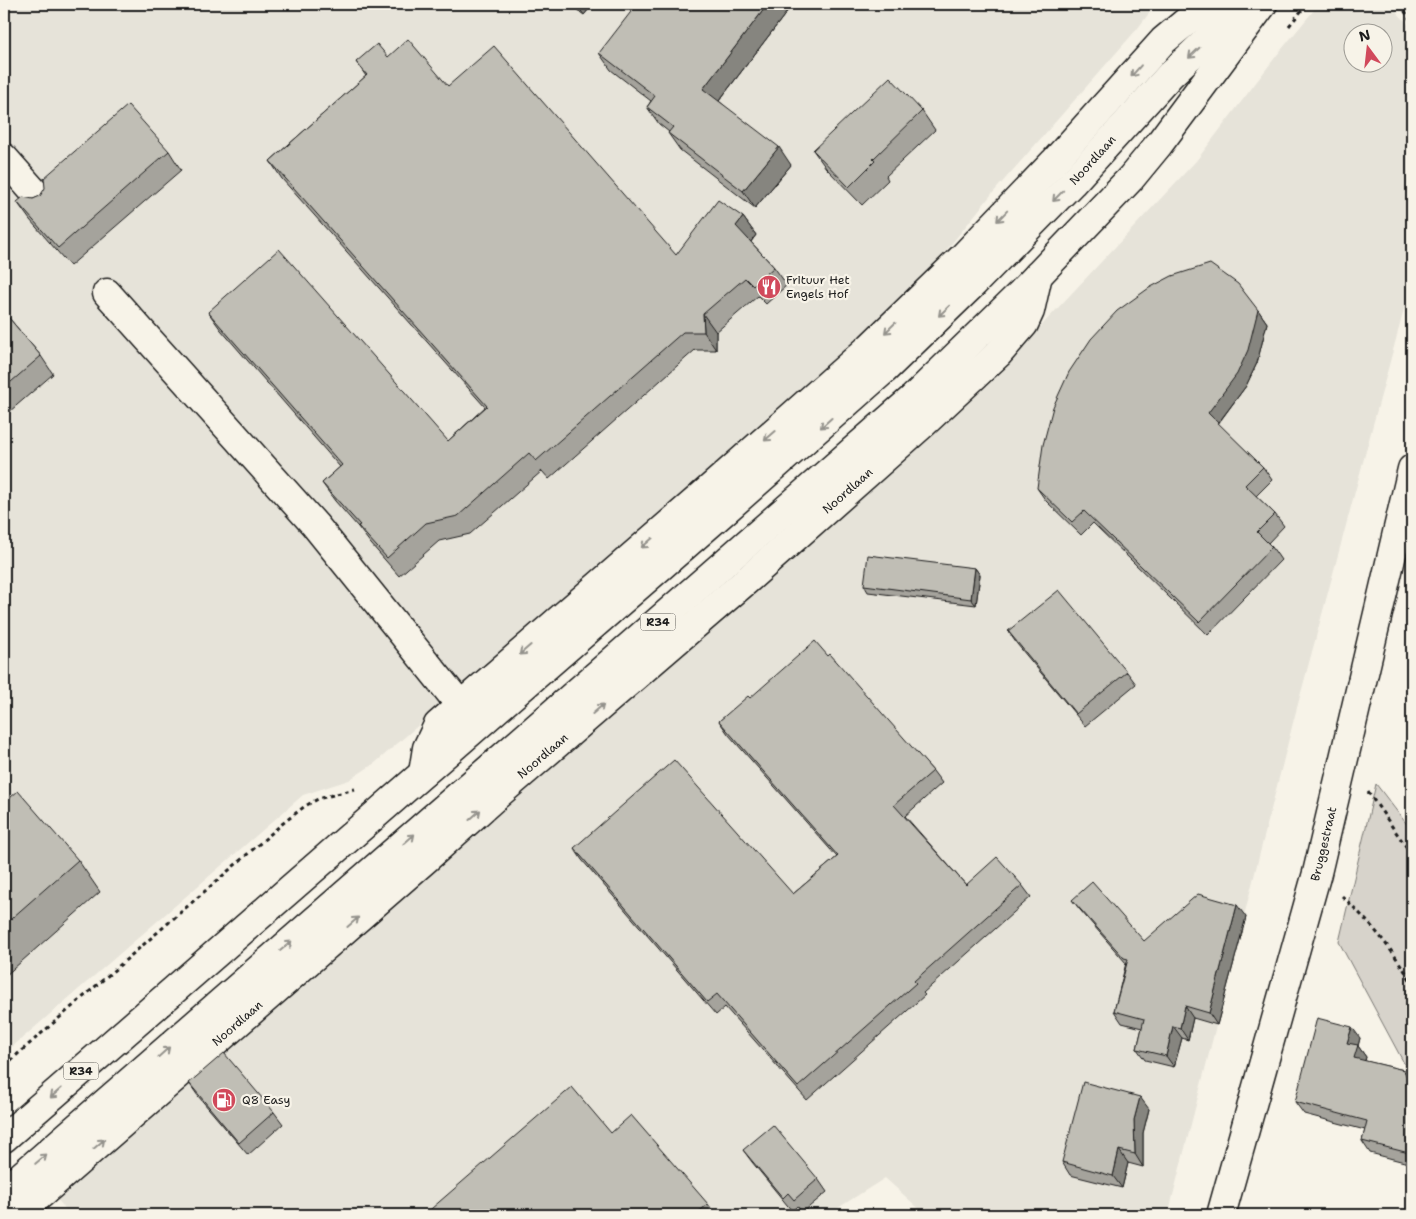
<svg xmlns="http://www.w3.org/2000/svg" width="1416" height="1219" viewBox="0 0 1416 1219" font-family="'Shantell Sans',sans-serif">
  <rect width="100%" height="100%" fill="#f7f3e8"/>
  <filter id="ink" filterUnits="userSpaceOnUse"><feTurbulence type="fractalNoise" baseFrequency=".02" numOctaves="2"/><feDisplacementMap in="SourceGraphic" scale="10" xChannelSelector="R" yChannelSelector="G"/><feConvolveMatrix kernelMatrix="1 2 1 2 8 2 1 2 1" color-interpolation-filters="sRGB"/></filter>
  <g filter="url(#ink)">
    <path fill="#e6e3d9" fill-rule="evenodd" d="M4 4H1156L1138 28 991 195 940 258 801 392 375 763 349 780 303 795 4 1054Z
      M1319 4H1389L1408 24 1412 35V268L1406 302 1295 715 1168 1215H926L885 1178 827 1215H71L54 1196 574 743 934 434 1009 360 1196 161 1277 55ZM1354 32H1384V62H1354Z"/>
    <path fill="#d7d3cb" stroke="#7a7874" d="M1376 784 1412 831V1078L1339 942Z"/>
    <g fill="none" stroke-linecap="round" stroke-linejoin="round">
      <g stroke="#1c1c1c" stroke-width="31">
        <g id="minor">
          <path d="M4 158 43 202"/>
          <path d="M107 293 315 525 461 706"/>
          <path d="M423 773 427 748 438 725 697 500 870 347 963 257 1054 162 1163 41 1193 16 1211 4"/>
          <path id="s1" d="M17 1215 426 859 495 797 746 581 924 423 998 354 1024 324 1030 311 1038 275"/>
          <path id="s2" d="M1221 1215 1317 873 1412 469"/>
        </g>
      </g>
      <g stroke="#1c1c1c" stroke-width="31">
        <g id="major">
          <path id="s3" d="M4 1138 720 515 884 370 974 283 1072 183 1170 75 1245 4"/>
          <path d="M4 1191 488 770 912 399 1022 292 1131 178 1159 144 1263 4"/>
        </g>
      </g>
      <path stroke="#1c1c1c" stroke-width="3" stroke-dasharray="4 4" stroke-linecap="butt" d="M1400 4 1412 22
        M1289 26 1307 4
        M1368 792 1412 855
        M1342 896C1370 922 1393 950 1412 983
        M4 1066 282 824 305 806 318 799 355 789"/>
      <use href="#minor" stroke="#f7f3e8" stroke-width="28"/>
      <use href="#major" stroke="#f7f3e8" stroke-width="28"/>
    </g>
    <path fill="#a5a39c" stroke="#1c1c1c" d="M569 4H593L584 15Z
      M793 4 719 101 791 165 755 208 680 150 668 133 669 132 659 124 647 107 651 101 611 70 599 53Z
      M388 57 448 86 676 255 743 217 756 235 751 242 774 267 787 285 766 304 758 296 716 332V350H695L549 479 542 471 470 534 439 541 399 576 371 544 358 527 335 501 322 483 340 467 221 330 208 312 448 441 485 407 282 179 270 161 366 76 356 62Z
      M922 111 935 130 886 176 888 180 862 205 826 168 813 150Z
      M169 151 181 170 70 266 30 220 17 202 33 199Z
      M1258 310 1267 323 1257 363 1246 386 1218 424 1263 467 1272 480 1256 496 1275 514 1284 526 1268 543 1272 547 1281 560 1208 635 1093 523 1081 535 1046 501 1037 488Z
      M4 312 41 356 53 374 9 412 4 406Z
      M975 568 980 575 976 605 868 592 864 585Z
      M1008 631 1127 672 1136 684 1085 726 1017 644Z
      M828 656 933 771 942 783 905 816 966 885H1022L1031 897 923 993 925 995 807 1100 725 1007 716 1015 582 860 574 848 793 894 837 857 728 734 719 721 750 698Z
      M4 803 78 860 100 892 4 977Z
      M1072 900 1144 941 1246 917 1217 1025 1193 1018 1188 1040 1182 1038 1174 1067 1145 1060 1137 1049 1142 1028 1122 1023 1114 1011 1126 963 1081 911Z
      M1360 1038 1358 1046 1366 1057 1365 1061 1404 1070 1412 1082V1164L1370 1153 1362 1141 1365 1130 1304 1114 1295 1102Z
      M189 1083 274 1112 283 1124 248 1155 198 1096Z
      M1149 1109 1143 1133V1167L1128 1163 1122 1188 1070 1175 1062 1162Z
      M611 1133 708 1204 716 1215H424Z
      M743 1150 818 1179 827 1192 803 1212 797 1206 792 1211 752 1162Z"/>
    <path fill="#86857f" stroke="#1c1c1c" d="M576 4H593L584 15Z
      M768 4H793L715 106 703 89Z
      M779 147 791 165 755 208 743 191Z
      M743 217 756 235 749 244 736 226Z
      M1258 310 1267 323 1257 363 1246 386 1216 426 1208 413Z
      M703 314 716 332V350L704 332Z
      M975 568 980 575 976 605 971 599Z
      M1237 905 1246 917 1217 1025 1209 1013Z
      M1185 1006 1193 1018 1188 1040 1180 1028Z
      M1173 1026 1182 1038 1174 1067 1166 1056Z
      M1352 1027 1360 1038 1358 1046 1366 1057 1362 1070 1354 1058 1347 1043Z
      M1404 1070 1412 1082V1090Z
      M1140 1097 1149 1109 1143 1133V1167L1135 1154 1134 1120Z
      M1412 1137V1158L1409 1153Z
      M1119 1150 1128 1163 1122 1188 1113 1176Z"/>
    <path fill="#c0beb5" stroke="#1c1c1c" d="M637 4H768L703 89 779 147 743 191 668 133 673 127 647 107 655 96 599 53Z
      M408 39 448 86 494 46 676 255 718 200 743 217 736 226 774 267 753 286 745 278 703 314 704 332H683L536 461 529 453 458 516 426 523 387 558 358 526 360 525 322 483 342 465 208 312 279 249 448 441 487 406 270 161 367 75 356 62 377 44 388 57Z
      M890 77 922 111 873 159 875 161 849 187 813 150Z
      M128 105 169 151 58 248 17 202 23 197 33 199 40 196 45 188 44 178Z
      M1210 264 1238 284 1258 310 1248 350 1237 374 1208 413 1263 467 1245 485 1275 514 1257 532 1272 547 1199 622 1084 511 1072 522 1037 488 1043 445 1053 407 1069 372 1091 339 1117 311 1149 288 1172 276Z
      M4 312 41 356 4 388Z
      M868 555 975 568 971 599 864 585Z
      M1059 590 1127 672 1076 714 1008 631Z
      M815 641 828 656 830 654 933 771 894 805 966 885 997 857 1022 885 914 981 916 983 798 1087 717 994 707 1002 574 848 674 760 793 894 838 856 719 721 748 696 750 698Z
      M18 791 78 860 4 925V803Z
      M1092 882 1144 941 1198 894 1237 905 1209 1013 1185 1006 1180 1028 1173 1026 1166 1056 1137 1049 1144 1019 1114 1011 1128 959 1124 958 1072 900Z
      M1317 1018 1352 1027 1347 1043 1358 1045 1354 1058 1404 1070 1412 1090V1137L1409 1153 1362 1141 1367 1121 1295 1102Z
      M224 1053 274 1112 239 1143 189 1083Z
      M1083 1082 1140 1097 1134 1120 1135 1154 1119 1150 1113 1176 1062 1162Z
      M572 1087 611 1133 631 1115 708 1204 695 1215H424Z
      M773 1125 818 1179 794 1200 788 1193 783 1198 743 1150Z"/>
    <defs><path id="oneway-shaft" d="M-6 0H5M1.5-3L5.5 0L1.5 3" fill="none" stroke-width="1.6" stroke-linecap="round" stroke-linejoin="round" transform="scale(1.25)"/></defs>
    <g stroke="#94928c">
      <use href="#oneway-shaft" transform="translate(1194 53) rotate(136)"/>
      <use href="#oneway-shaft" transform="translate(1136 71) rotate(131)"/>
      <use href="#oneway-shaft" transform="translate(1058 196) rotate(134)"/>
      <use href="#oneway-shaft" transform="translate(1002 216) rotate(134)"/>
      <use href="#oneway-shaft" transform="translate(944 311) rotate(136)"/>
      <use href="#oneway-shaft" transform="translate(890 328) rotate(136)"/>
      <use href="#oneway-shaft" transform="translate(826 423) rotate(138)"/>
      <use href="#oneway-shaft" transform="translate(770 436) rotate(139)"/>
      <use href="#oneway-shaft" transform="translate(647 543) rotate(139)"/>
      <use href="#oneway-shaft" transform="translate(525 650) rotate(139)"/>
      <use href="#oneway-shaft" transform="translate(598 709) rotate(-41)"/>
      <use href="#oneway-shaft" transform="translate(475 815) rotate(-42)"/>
      <use href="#oneway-shaft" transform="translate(409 839) rotate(-41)"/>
      <use href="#oneway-shaft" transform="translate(353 922) rotate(-41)"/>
      <use href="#oneway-shaft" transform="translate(286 946) rotate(-40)"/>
      <use href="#oneway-shaft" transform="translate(164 1052) rotate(-42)"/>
      <use href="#oneway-shaft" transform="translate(56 1093) rotate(139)"/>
      <use href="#oneway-shaft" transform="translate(99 1144) rotate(-41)"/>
      <use href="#oneway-shaft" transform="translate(41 1159) rotate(-40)"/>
    </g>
  </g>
  <defs>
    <g id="restaurant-disc" transform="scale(1.25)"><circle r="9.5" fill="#d1495b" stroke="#f7f3e8"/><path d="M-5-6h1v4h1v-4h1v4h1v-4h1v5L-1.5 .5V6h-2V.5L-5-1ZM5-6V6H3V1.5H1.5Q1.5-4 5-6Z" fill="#fff"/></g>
    <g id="fuel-disc" transform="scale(1.25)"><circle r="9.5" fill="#d1495b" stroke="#f7f3e8"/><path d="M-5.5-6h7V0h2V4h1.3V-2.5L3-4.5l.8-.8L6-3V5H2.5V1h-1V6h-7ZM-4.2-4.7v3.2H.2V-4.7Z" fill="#fff"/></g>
  </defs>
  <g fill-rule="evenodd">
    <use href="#restaurant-disc" x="769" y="287"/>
    <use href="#fuel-disc" x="224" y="1100"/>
  </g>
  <g text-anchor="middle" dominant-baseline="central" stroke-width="4.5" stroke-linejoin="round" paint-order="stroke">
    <g fill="#f7f3e8" stroke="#5e5c59" stroke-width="1">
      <rect x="640.5" y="613.5" width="35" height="17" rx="4"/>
      <rect x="63.5" y="1062.5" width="35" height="17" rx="4"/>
    </g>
    <g font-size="11" font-weight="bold" fill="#1c1c1c">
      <text x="658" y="622">R34</text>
      <text x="81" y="1071">R34</text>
    </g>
    <g font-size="12" fill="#1c1c1c" stroke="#f7f3e8">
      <text stroke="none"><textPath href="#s3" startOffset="1464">Noordlaan</textPath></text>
      <text stroke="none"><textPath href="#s1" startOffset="1102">Noordlaan</textPath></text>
      <text stroke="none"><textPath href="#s1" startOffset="698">Noordlaan</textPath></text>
      <text stroke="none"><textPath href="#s2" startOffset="385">Bruggestraat</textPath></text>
      <text stroke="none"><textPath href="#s1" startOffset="292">Noordlaan</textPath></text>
    </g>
    <g font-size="12" fill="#1c1c1c" stroke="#f7f3e8" text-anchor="start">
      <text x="786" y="280">Frituur Het<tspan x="786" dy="14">Engels Hof</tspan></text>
      <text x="242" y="1100">Q8 Easy</text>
    </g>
  </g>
  <rect width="1416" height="1219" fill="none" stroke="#f7f3e8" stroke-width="20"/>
  <rect x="10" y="10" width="1396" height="1199" fill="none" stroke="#1c1c1c" stroke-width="2" filter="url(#ink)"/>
  <g transform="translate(1368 48) rotate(345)"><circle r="24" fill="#f7f3e8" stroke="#9f9d96"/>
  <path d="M0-4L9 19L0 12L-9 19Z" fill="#d1495b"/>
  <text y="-8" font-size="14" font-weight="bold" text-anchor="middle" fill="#1c1c1c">N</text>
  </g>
</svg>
